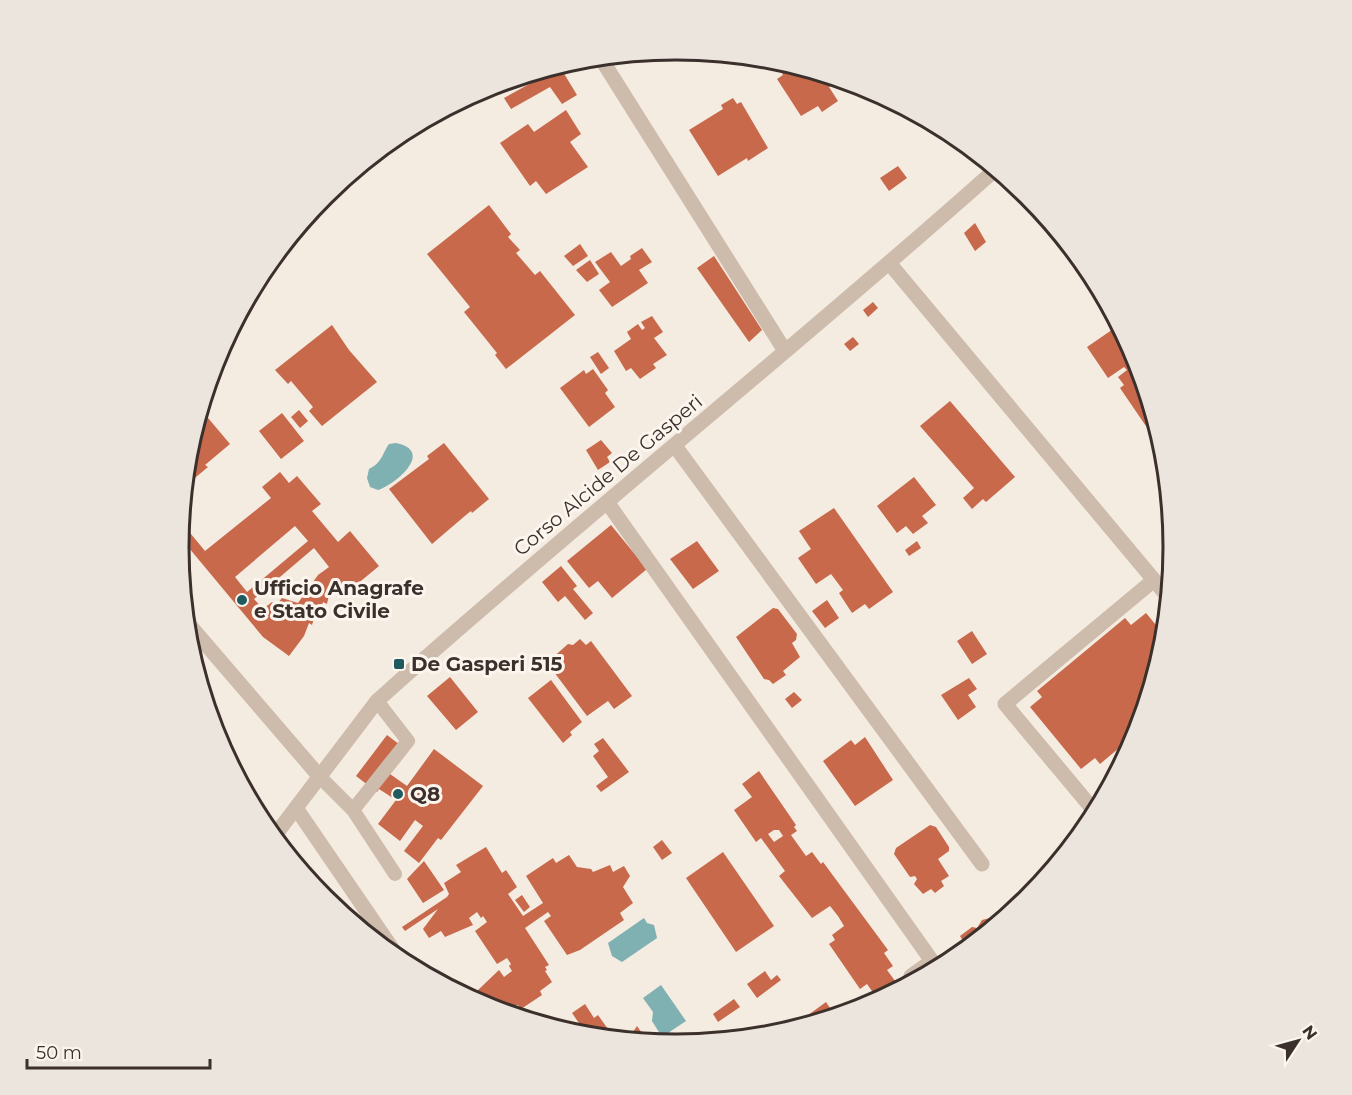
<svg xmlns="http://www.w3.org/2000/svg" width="1352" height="1095" viewBox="0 0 1352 1095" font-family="Montserrat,sans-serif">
  <rect width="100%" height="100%" fill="#f4ebe1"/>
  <path fill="#7fb0b2" d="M396 443C435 451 396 484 378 490L370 487 367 478 369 469C382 463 382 454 389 444Z
    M644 918 647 923 654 925 657 938 622 962 612 956 608 943Z
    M661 985 686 1021 662 1037 652 1021 653 1012 643 998Z"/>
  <path fill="#c8694b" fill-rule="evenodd" d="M781 61 826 75 833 85 829 87 838 101 822 112 818 106 801 116 777 79 783 75 777 64Z
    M560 67 577 95 562 104 550 87 511 109 504 98Z
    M733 98 737 104 741 102 768 148 748 161 747 158 718 176 689 130 723 109 721 105Z
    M566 110 581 134 570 142 588 167 546 194 536 181 530 186 500 143 528 124 534 132Z
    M414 126 418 130 362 175 357 168 400 133Z
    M898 166 907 178 889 191 880 178Z
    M489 205 511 234 508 237 520 250 516 253 535 275 540 271 575 315 506 369 495 355 497 353 464 312 470 307 427 254Z
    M975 223 986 242 975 251 964 233Z
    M580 244 588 256 573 266 564 256Z
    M642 248 652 262 639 270 648 283 612 307 599 290 610 282 595 262 611 252 621 266 631 259 630 256Z
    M714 256 762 330 749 342 697 268Z
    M590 260 599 274 587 282 576 270Z
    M873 302 878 308 868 317 863 310Z
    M652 316 663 332 654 338 667 355 653 364 656 368 640 379 631 368 626 371 614 351 631 339 627 332 638 324 642 330 645 328 641 322Z
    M332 325 349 350 377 382 322 426 309 411 313 407 291 381 288 384 275 370Z
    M1119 325 1136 357 1165 454 1120 388 1124 385 1118 377 1127 370 1124 367 1108 378 1087 347Z
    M853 337 859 344 850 351 844 344Z
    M598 352 609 368 601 374 590 357Z
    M593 369 608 390 605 393 615 407 589 427 560 388 584 370 586 374Z
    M950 401 1015 477 986 502 983 499 972 509 963 498 974 488 920 426Z
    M299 410 308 421 300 428 291 417Z
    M203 412 230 444 205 465 208 467 184 487 188 450 198 416Z
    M282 413 304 441 281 459 259 431Z
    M601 440 612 453 607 457 610 462 598 470 586 450Z
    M444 443 489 499 472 513 471 511 466 515 432 544 389 489 429 459 427 456Z
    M280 472 289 483 297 476 321 504 312 511 338 542 350 531 379 566 350 590 345 585 334 594 330 591 327 604 323 602 319 615 316 612 312 625 309 623 304 636 289 656 263 637 179 536 181 522 205 551 271 498 262 487ZM295 526 308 541 247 592 235 577ZM314 548 329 567 318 575 298 603 282 598 276 605 272 602 263 609 254 599Z
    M914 477 936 505 922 516 928 523 913 534 906 526 897 533 877 506Z
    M834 508 893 592 869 609 865 604 852 613 839 593 843 590 831 574 816 584 798 558 811 549 799 531Z
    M611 525 647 569 612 598 598 581 589 588 567 561Z
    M697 541 719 571 693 589 670 559Z
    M917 541 921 548 909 556 905 550Z
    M561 566 577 586 573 589 593 613 585 620 565 596 558 602 542 582Z
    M827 600 839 618 825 628 812 611Z
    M773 608 778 609 797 634 796 640 792 643 800 657 783 671 786 675 773 684 769 680 764 679 736 637Z
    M1146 613 1165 636 1164 645 1137 733 1100 764 1095 758 1081 769 1030 707 1042 697 1037 691 1125 618 1131 625Z
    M972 631 987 654 972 664 957 641Z
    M580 639 586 645 591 641 632 696 614 709 608 701 587 716 554 672 558 669 550 660 568 644 573 645Z
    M450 677 478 712 456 730 427 696Z
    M969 678 977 689 968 695 976 707 958 720 941 695Z
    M551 680 582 722 570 732 572 735 563 743 528 698Z
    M794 692 802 700 792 708 785 699Z
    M387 735 408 751 390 774 407 786 434 749 483 786 441 840 438 838 419 863 404 851 423 826 415 820 400 841 378 824 396 800 379 789 377 792 356 776Z
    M865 737 893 780 855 806 823 761 851 740 855 745Z
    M603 738 629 772 601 792 596 786 608 777 593 756 599 751 594 744Z
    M759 771 796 825 794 827 797 831 791 835 806 856 812 852 821 864 823 862 888 950 884 953 893 966 887 970 901 989 879 1001 867 984 860 989 829 944 835 940 832 935 844 926 838 916 830 906 812 918 779 876 785 871 761 838 756 842 734 810 752 797 742 784ZM774 830H779L783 836 774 842 768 834Z
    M930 825 936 827 949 847V851L938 859 949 876 941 881 944 886 935 893 931 889 923 894 914 884 917 879 915 876 910 877 894 854 896 848Z
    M662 840 672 853 662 860 653 847Z
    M486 847 502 873 506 870 517 887 508 894 523 916 543 903 526 876 553 858 556 863 569 855 577 867 591 869 593 872 610 865 613 872 624 866 630 876 623 887 633 903 620 913 624 920 580 950 567 955 544 921 551 916 548 912 525 928 549 965 545 967 547 970 545 971 552 982 540 991 542 995 521 1009 518 1005 494 1010 476 1002 481 998 477 991 499 970 504 977 512 971 509 966 511 964 507 958 497 964 475 931 487 922 483 916 481 918 477 912 469 918 473 925 445 937 441 931 429 938 423 929 438 909 405 931 402 927 447 897 449 894 444 883 461 872 456 865Z
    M723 852 774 926 736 952 686 878Z
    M424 861 444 890 423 903 407 879Z
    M522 895 530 907 524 912 515 900Z
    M990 918 996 919 1000 923 968 949 960 936 972 927 977 928 982 920Z
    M765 971 771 980 777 975 781 980 757 998 747 984Z
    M734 999 740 1007 718 1022 713 1014Z
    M826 1002 836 1017 790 1031 789 1029Z
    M585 1004 594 1018 598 1015 615 1039 570 1033 581 1026 572 1013Z
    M637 1026 649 1043 619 1040 629 1038Z"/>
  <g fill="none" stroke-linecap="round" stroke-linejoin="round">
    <path stroke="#cdbbac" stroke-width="14" d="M320 777 353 810 395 874
      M353 810 408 741 377 701"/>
    <path stroke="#cdbbac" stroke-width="15" d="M600 57 785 351
      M890 264 1169 598
      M675 446 982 864
      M607 502 932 961 911 976
      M185 620 320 777
      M296 808 402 963
      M1096 813 1005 704 1154 580"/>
    <path stroke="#cdbbac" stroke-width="15" d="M273 838 377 701 397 683C594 508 800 344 996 169"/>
  </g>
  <g fill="#1f5a5e" stroke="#fbf5ee" stroke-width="2">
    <circle cx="242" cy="600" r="6"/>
    <rect x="393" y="658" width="12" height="12" rx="3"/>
    <circle cx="398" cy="794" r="6"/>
  </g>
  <g text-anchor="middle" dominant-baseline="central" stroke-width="6" stroke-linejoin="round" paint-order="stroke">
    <g font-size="20" fill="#3b302b" stroke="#fbf5ee">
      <text transform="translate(608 475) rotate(-40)">Corso Alcide De Gasperi</text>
    </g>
    <g font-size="20" font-weight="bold" fill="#3b302b" stroke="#fbf5ee" text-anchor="start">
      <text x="254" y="588">Ufficio Anagrafe<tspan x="254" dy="23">e Stato Civile</tspan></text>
      <text x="411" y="664">De Gasperi 515</text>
      <text x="410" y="794">Q8</text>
    </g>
  </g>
  <path d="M0 0H1352V1095H0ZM189 547a487 487 0 1 1 974 0a487 487 0 1 1-974 0Z" fill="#ece5de" fill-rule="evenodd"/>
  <path fill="none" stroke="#3b302b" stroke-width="3" d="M189 547a487 487 0 1 1 974 0a487 487 0 1 1-974 0Z"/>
  <g transform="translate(1298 1041) rotate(54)" stroke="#fbf5ee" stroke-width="4.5" paint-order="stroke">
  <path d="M0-4.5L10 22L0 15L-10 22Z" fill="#3b302b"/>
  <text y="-9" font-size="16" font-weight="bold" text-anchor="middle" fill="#3b302b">N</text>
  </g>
  <path d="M27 1059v9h183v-9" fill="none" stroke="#3b302b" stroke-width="3"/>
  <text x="36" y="1059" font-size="18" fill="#3b302b" stroke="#fbf5ee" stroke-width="4.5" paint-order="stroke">50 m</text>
</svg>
